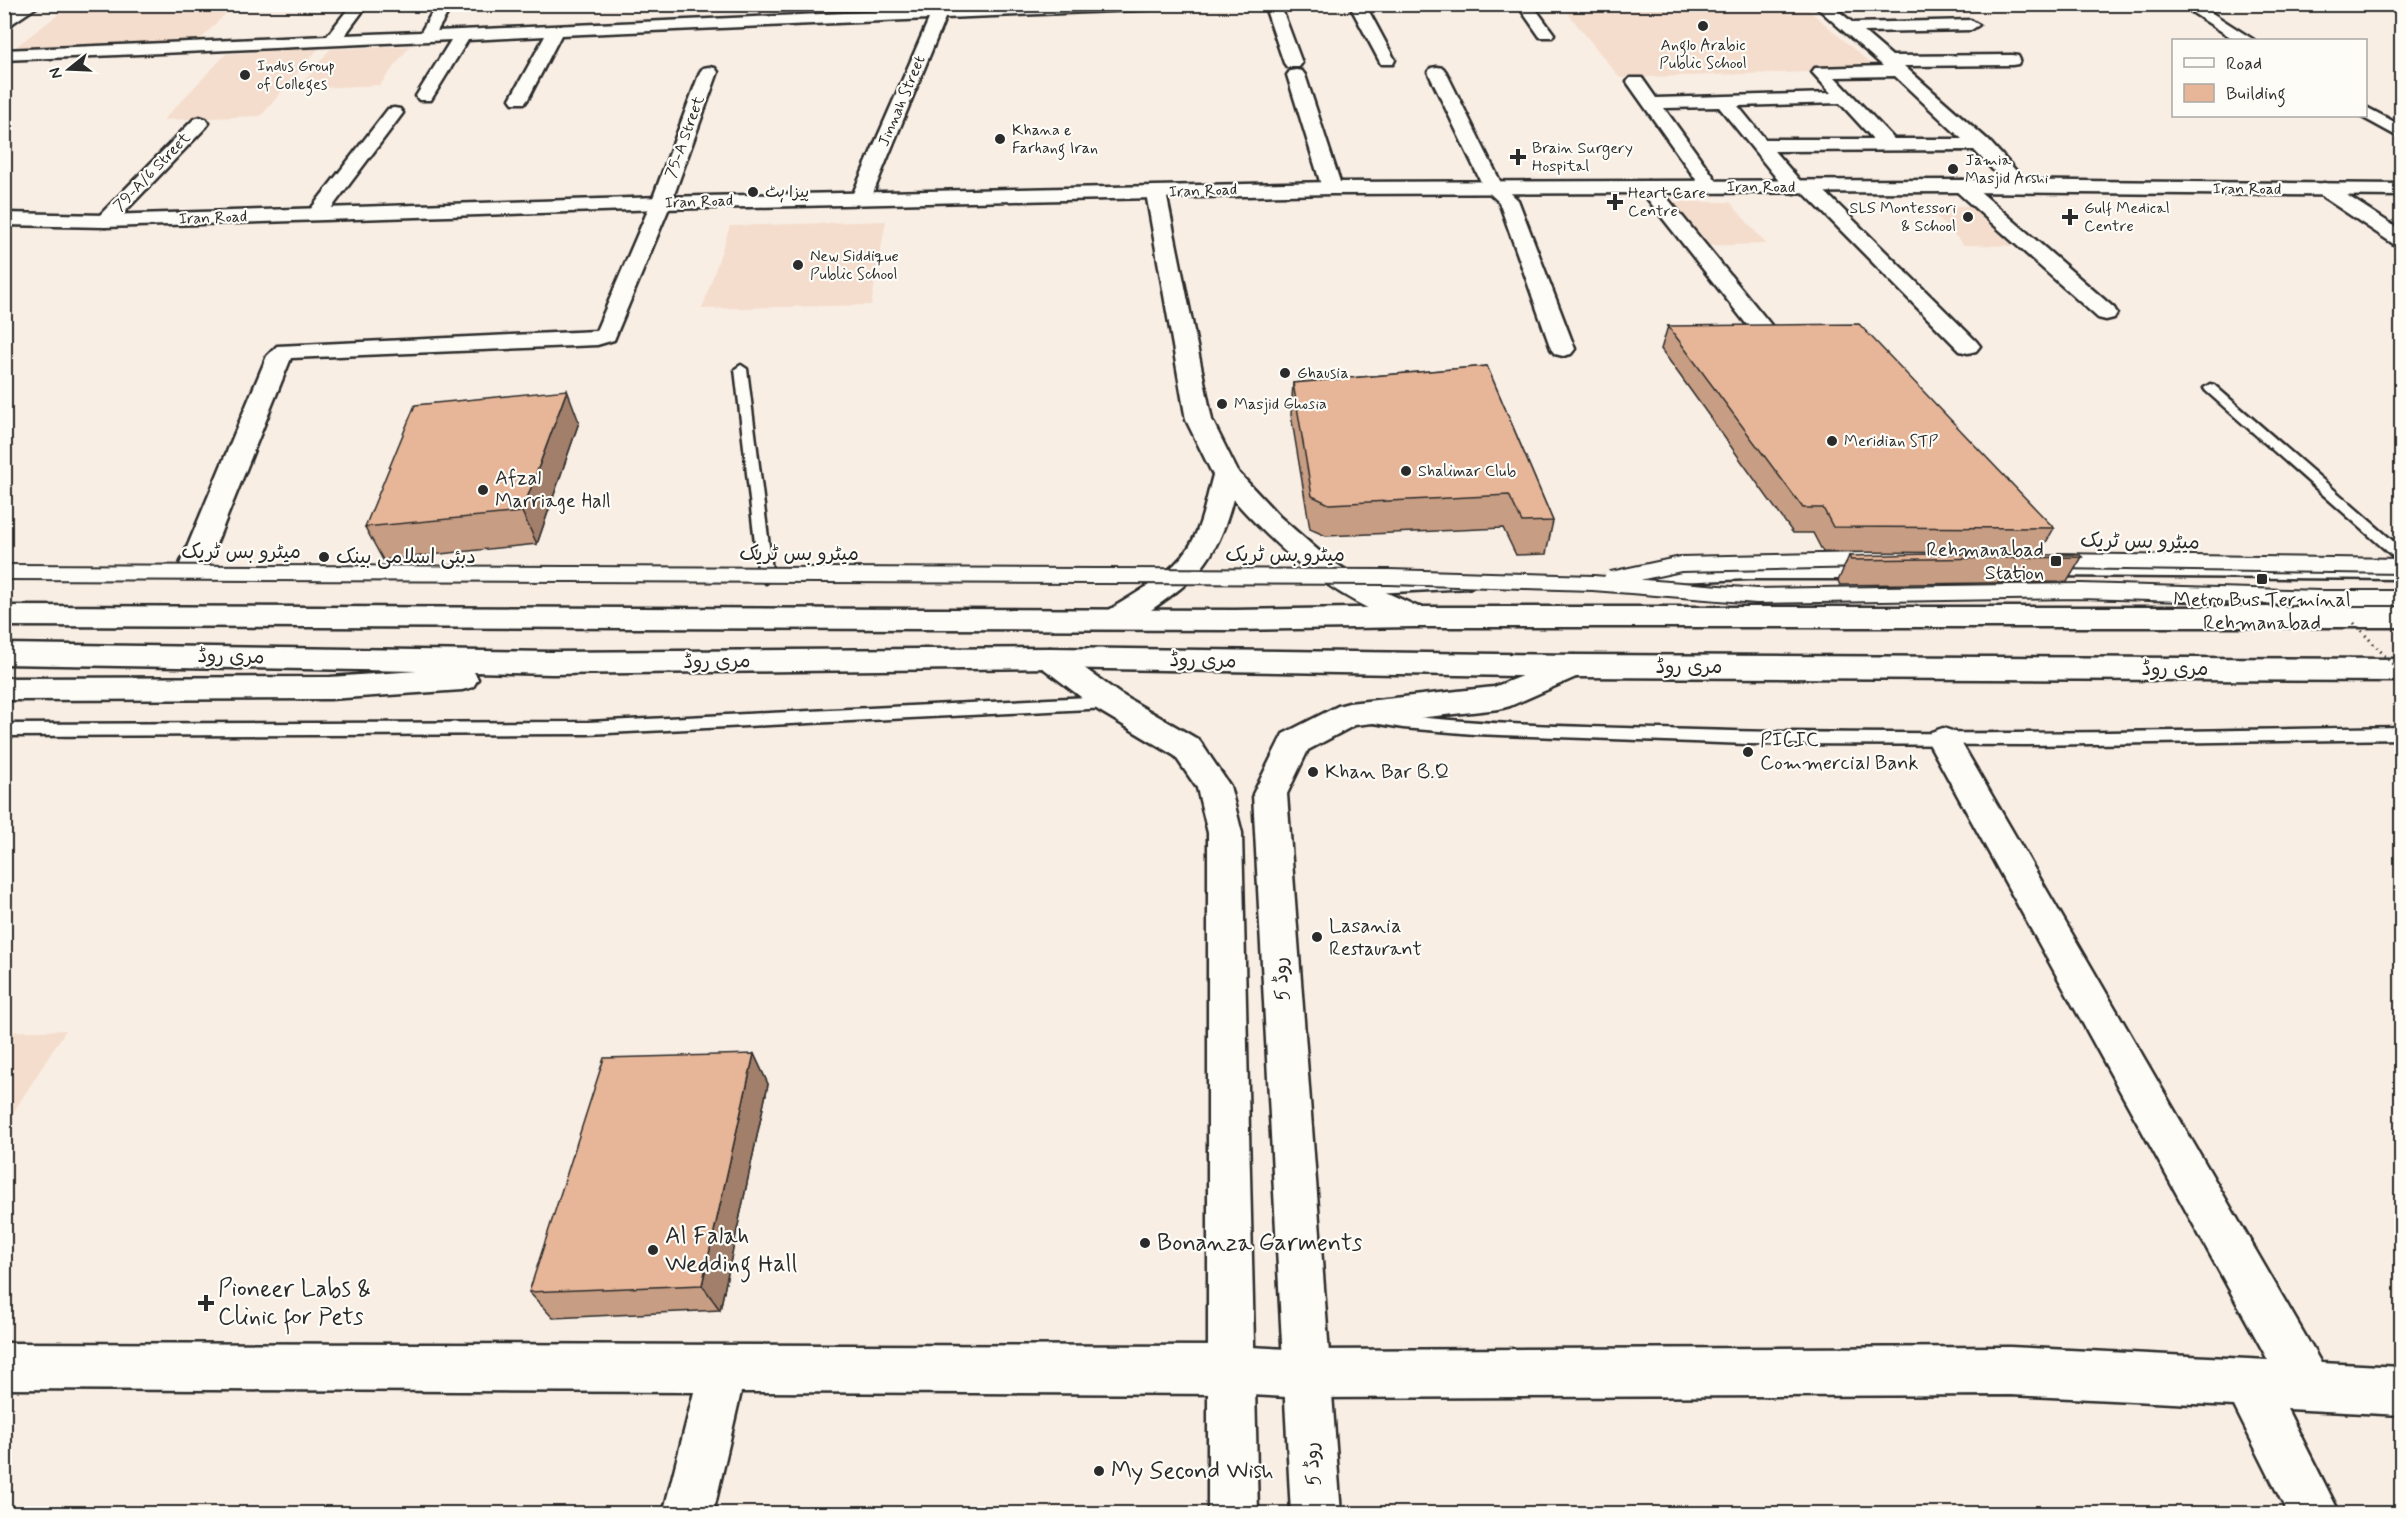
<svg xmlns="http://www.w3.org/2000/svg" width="2406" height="1518" viewBox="0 0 2406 1518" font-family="Mynerve,'Playpen Sans Arabic',sans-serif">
  <rect width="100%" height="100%" fill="#f9eee4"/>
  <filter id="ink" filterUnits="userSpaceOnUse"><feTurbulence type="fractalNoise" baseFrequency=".0167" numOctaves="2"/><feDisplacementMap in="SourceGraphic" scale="12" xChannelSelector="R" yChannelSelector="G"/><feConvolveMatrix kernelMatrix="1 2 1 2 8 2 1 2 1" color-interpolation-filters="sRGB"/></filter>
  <g filter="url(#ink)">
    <path fill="#f4ddcd" d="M72 4H234V5L199 41 14 48Z
      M1561 5H1803L1878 70 1620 78Z
      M410 46 380 85 298 89 330 49Z
      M319 48 261 116 163 120 226 54Z
      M1666 202H1730L1766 244 1700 246Z
      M1926 206H1978L2023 246 1964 245Z
      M886 221 871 305 702 309 730 226Z
      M66 1030 5 1125V1032Z"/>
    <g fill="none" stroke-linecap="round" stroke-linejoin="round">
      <g stroke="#2b2b2b" stroke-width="5">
        <path id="lane" d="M741 365 747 369 773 578 766 583 759 578 735 369Z
          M2210 384 2214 385 2402 549V561L2397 560 2206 391 2204 388Z
          M2051 568 2402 569V579L2046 576 2044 573 2046 570Z
          M1749 569H1864L1871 574 1864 579H1749L1628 584 1621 579 1628 574Z
          M1465 580 1470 582 1472 585 1470 588 1356 594 1349 589 1356 584Z
          M1109 696 1115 698 1117 702 1115 706 1109 708 588 734 4 736V724L588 722Z
          M1368 711C1476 726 1586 727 1695 730 1930 737 2166 731 2402 727V739L2028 745 1747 744 1474 734 1403 728 1362 721 1360 717 1362 713Z"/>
      </g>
      <g stroke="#2b2b2b" stroke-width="5">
        <path id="street" d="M23 4H41L4 29V16Z
          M352 4H368L345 35 421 32 437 4H453L437 31 933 9 935 4H951L949 9 1044 4H1170L1163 9 945 18 871 198 868 202H854L851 198 929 19 561 35 528 99 525 103H513L510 99 545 36 468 40 431 100H419L416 96 451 40 4 60V50L327 36Z
          M1264 4H1280L1302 63 1299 67H1287L1284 63Z
          M1349 4H1365L1395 60 1393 64H1381Z
          M1517 4H1532L1554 34 1552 37H1540Z
          M1813 4H1830L1853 23 1971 20 1979 25 1971 30 1864 32 1892 56 2012 55 2018 56 2020 60 2018 64 2012 65 1904 66 1988 140 2027 183 2030 187 2027 191H2013L1974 150 1774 151 1802 183 1809 181 1816 183 1976 341 1980 346 1976 351 1968 353 1960 351 1802 191 1794 193 1787 191 1719 107 1664 108 1721 187 1718 191H1704L1627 82 1630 78H1642L1656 98 1831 93 1812 72 1815 68 1883 66ZM1895 76 1962 139H1894L1835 77ZM1840 103 1873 139H1765L1738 106Z
          M709 67 715 68 718 72 671 203 614 340 597 345 291 358 206 569 202 575 192 578 182 575 178 569 267 356 277 346 596 331 651 203 700 72 703 68Z
          M1437 67 1443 68 1446 72 1502 185 1518 200 1575 349 1571 354 1563 356 1555 354 1551 349 1499 202 1484 188 1428 72 1431 68Z
          M1296 70 1302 71 1305 75 1342 188 1339 192H1325L1322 188 1287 75 1290 71Z
          M394 108 400 109 403 113 324 218H310L307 214 310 210 388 109Z
          M200 117 206 119 209 123 206 127 112 225 105 227 98 225 95 221 98 217 194 119Z
          M1962 180 1969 182 2114 308 2117 313 2114 318 2106 320 2098 318 1955 190 1952 186 1955 182Z
          M1648 181 1655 183 1771 325 1775 330 1771 335 1763 337 1755 335 1638 187 1641 183Z
          M2324 183 2331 185 2402 231V247L2395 245 2317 193 2314 189 2317 185Z
          M1156 187 1163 189 1166 193 1212 420 1238 472 1280 517 1328 559 1372 586 1425 610 1429 617 1425 624C1408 628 1396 620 1381 614 1322 588 1276 547 1233 499 1214 573 1186 585 1128 626L1117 629 1106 626 1102 619 1106 612C1134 594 1168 577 1187 550 1202 529 1206 499 1213 475L1186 420 1146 193 1149 189Z
          M1943 728 1955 732 2321 1363 2402 1367V1415L2287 1409 2340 1514H2288L2234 1406 2010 1395 1307 1398 1231 1394 741 1392 713 1514H663L694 1392 4 1389V1343L1231 1346 1307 1350 2010 1347 2268 1360 1927 740 1931 732Z"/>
      </g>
      <g stroke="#2b2b2b" stroke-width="5">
        <path id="secondary" d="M1962 180 2402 184V196L1962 192 1332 194 661 209 105 227 4 225V213L105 215 661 197 1332 182Z
          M1050 648 1061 651 1120 694 1199 740 1230 786 1242 833 1258 1514H1208V833L1197 788 1175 756 1098 710 1039 665 1035 658 1039 651Z
          M1574 655 1585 659 1589 666 1585 673 1510 706 1499 709 1355 725 1308 750 1287 794 1341 1514H1291L1253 794 1283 734 1338 706 1349 703 1494 687Z"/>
      </g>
      <g stroke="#2b2b2b" stroke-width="5">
        <path id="primary" d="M2179 4H2198L2254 40H2235Z
          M2366 107 2402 126V139L2360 116H2366Z
          M4 606 1235 610 1414 607H2402V627H1414L1235 630 4 626Z
          M4 644 552 652 1050 648 1574 655 2402 659V681L1574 677 1050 668 552 674 474 672 478 679 473 687 462 690 330 699 4 700V678L330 677 417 671 4 664Z"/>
      </g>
      <use href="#lane" fill="#fdfcf7" fill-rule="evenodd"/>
      <use href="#street" fill="#fdfcf7" fill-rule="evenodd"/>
      <use href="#secondary" fill="#fdfcf7" fill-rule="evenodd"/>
      <use href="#primary" fill="#fdfcf7" fill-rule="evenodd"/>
      <g stroke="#2b2b2b" stroke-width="18" stroke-linecap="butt">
        <path id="lane-bridge" d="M2057 561 2402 566
          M4 572 1389 577 1593 583 1757 596 2081 591 2319 598H2402
          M1611 579 1681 564 1869 560"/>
      </g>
      <path stroke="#2b2b2b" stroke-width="3" stroke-dasharray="1.5 4" stroke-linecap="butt" d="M2354 623 2402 674"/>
      <use href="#lane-bridge" stroke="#fdfcf7" stroke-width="14"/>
    </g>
    <path fill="#c79d83" stroke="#2b2b2b" stroke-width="1.5" d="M1668 326 2054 528 2040 553 1823 552 1813 533H1793L1661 349Z
      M1487 366 1553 521 1546 554 1516 555 1503 528 1326 536 1310 529 1291 415 1293 383Z
      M579 422 537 544 383 560 365 527Z
      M1849 556 2082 557 2067 582 1840 585 1838 581Z
      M754 1054 768 1084 720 1310 553 1318 529 1292Z"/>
    <path fill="#a27f6a" stroke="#2b2b2b" stroke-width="1.5" d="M567 390 579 422 537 544 522 512Z
      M754 1054 768 1084 720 1310 702 1285Z"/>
    <path fill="#e7b698" stroke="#2b2b2b" stroke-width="1.5" d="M1859 324 2054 528 1833 527 1823 508H1803L1668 326Z
      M1487 366 1553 521 1522 522 1509 495 1329 504 1312 496 1293 383Z
      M567 390 522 512 365 527 415 405Z
      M1930 554 2080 555 2082 557 1851 560 1849 556Z
      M754 1054 702 1285 529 1292 604 1058Z"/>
  </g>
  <g fill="#2b2b2b" stroke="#fdfcf7" stroke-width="2">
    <circle cx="1703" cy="26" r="6"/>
    <circle cx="245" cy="75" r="6"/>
    <circle cx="1000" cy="139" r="6"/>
    <path d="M1515 148h6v6h6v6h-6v6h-6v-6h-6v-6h6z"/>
    <circle cx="1953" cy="169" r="6"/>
    <circle cx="753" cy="192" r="6"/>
    <path d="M1612 193h6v6h6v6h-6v6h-6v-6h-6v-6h6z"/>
    <circle cx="1968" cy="217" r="6"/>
    <path d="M2067 208h6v6h6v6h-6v6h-6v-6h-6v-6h6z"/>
    <circle cx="798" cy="265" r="6"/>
    <circle cx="1285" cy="373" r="6"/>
    <circle cx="1222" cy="404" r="6"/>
    <circle cx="1832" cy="441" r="6"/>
    <circle cx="1406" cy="471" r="6"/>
    <circle cx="483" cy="490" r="6"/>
    <circle cx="324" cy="557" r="6"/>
    <rect x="2050" y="555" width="12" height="12" rx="3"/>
    <rect x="2256" y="573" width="12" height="12" rx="3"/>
    <circle cx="1748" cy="752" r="6"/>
    <circle cx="1313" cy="772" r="6"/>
    <circle cx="1317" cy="937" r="6"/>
    <circle cx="1145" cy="1243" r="6"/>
    <circle cx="653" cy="1250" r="6"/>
    <path d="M203 1294h6v6h6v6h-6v6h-6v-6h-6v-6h6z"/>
    <circle cx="1099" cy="1471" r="6"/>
  </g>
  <g text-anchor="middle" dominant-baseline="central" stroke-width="4.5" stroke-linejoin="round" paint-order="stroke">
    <g font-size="16" fill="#2b2b2b" stroke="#fdfcf7" text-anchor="start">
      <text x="1703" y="45" text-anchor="middle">Anglo Arabic<tspan x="1703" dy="18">Public School</tspan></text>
      <text x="257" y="66">Indus Group<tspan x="257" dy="18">of Colleges</tspan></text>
      <text x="1012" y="130">Khana e<tspan x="1012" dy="18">Farhang Iran</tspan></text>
      <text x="1532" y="148">Brain Surgery<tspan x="1532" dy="18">Hospital</tspan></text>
      <text x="1965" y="160">Jamia<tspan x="1965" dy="18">Masjid Arshi</tspan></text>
      <text x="765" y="192">پیزا ہٹ</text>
      <text x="1628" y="193">Heart Care<tspan x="1628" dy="18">Centre</tspan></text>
      <text x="1956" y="208" text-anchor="end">SLS Montessori<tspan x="1956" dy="18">&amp; School</tspan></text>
      <text x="2084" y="208">Gulf Medical<tspan x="2084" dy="18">Centre</tspan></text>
      <text x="810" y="256">New Siddique<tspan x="810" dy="18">Public School</tspan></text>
      <text x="1297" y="373">Ghausia</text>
      <text x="1234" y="404">Masjid Ghosia</text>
      <text x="1844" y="441">Meridian STP</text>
      <text x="1418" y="471">Shalimar Club</text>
    </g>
    <g font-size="16" fill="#2b2b2b" stroke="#fdfcf7">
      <text transform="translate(902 101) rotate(-67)">Jinnah Street</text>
      <text transform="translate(685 137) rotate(-70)">75-A Street</text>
      <text transform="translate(152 172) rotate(-46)">79-A/6 Street</text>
      <text x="1761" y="187">Iran Road</text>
      <text x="2247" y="189">Iran Road</text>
      <text transform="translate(1203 191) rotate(-2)">Iran Road</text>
      <text transform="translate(699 202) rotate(-2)">Iran Road</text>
      <text transform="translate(213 218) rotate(-2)">Iran Road</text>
    </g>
    <g font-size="20" fill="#2b2b2b" stroke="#fdfcf7" text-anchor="start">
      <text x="495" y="478">Afzal<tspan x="495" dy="23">Marriage Hall</tspan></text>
      <text x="2044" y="550" text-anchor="end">Rehmanabad<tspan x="2044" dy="23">Station</tspan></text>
      <text x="336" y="557">دبئی اسلامی بینک</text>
      <text x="2262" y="600" text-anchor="middle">Metro Bus Terminal<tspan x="2262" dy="23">Rehmanabad</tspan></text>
      <text x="1760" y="740">PICIC<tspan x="1760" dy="23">Commercial Bank</tspan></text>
      <text x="1325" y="772">Khan Bar B.Q</text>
      <text x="1329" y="926">Lasania<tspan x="1329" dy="23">Restaurant</tspan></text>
    </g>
    <g font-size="20" fill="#2b2b2b" stroke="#fdfcf7">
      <text transform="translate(2140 542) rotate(1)">میٹرو بس ٹریک</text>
      <text x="241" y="552">میٹرو بس ٹریک</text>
      <text x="799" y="554">میٹرو بس ٹریک</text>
      <text x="1285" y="555">میٹرو بس ٹریک</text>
      <text transform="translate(231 657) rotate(1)">مری روڈ</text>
      <text transform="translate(1203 661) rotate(1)">مری روڈ</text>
      <text transform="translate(717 662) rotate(-1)">مری روڈ</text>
      <text x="1689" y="667">مری روڈ</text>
      <text x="2175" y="669">مری روڈ</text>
      <text transform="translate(1282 979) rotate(-94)">روڈ 5</text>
      <text transform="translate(1313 1464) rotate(-94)">روڈ 5</text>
    </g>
    <g font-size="24" fill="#2b2b2b" stroke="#fdfcf7" text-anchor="start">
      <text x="665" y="1236">Al Falah<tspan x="665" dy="28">Wedding Hall</tspan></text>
      <text x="1157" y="1243">Bonanza Garments</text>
      <text x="218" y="1289">Pioneer Labs &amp;<tspan x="218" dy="28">Clinic for Pets</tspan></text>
      <text x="1111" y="1471">My Second Wish</text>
    </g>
  </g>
  <rect width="2406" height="1518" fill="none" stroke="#fdfcf7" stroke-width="24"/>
  <rect x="12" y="12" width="2382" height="1494" fill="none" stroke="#2b2b2b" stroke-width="2" filter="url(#ink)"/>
  <rect x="2172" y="39" width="195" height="78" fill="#fdfcf7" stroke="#a9a8a5" stroke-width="1.5"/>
  <rect x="2184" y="58" width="30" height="9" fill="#fdfcf7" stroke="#a9a8a5" stroke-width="1.5"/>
  <text x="2226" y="69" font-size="18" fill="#2b2b2b">Road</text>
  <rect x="2184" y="84" width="30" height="18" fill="#e7b698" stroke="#a9a8a5" stroke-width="1.5"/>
  <text x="2226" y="99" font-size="18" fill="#2b2b2b">Building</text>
  <g transform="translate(69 69) rotate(252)" stroke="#fdfcf7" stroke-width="4.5" paint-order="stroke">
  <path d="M0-4.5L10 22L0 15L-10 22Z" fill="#2b2b2b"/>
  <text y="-9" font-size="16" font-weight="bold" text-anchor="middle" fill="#2b2b2b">N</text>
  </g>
</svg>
